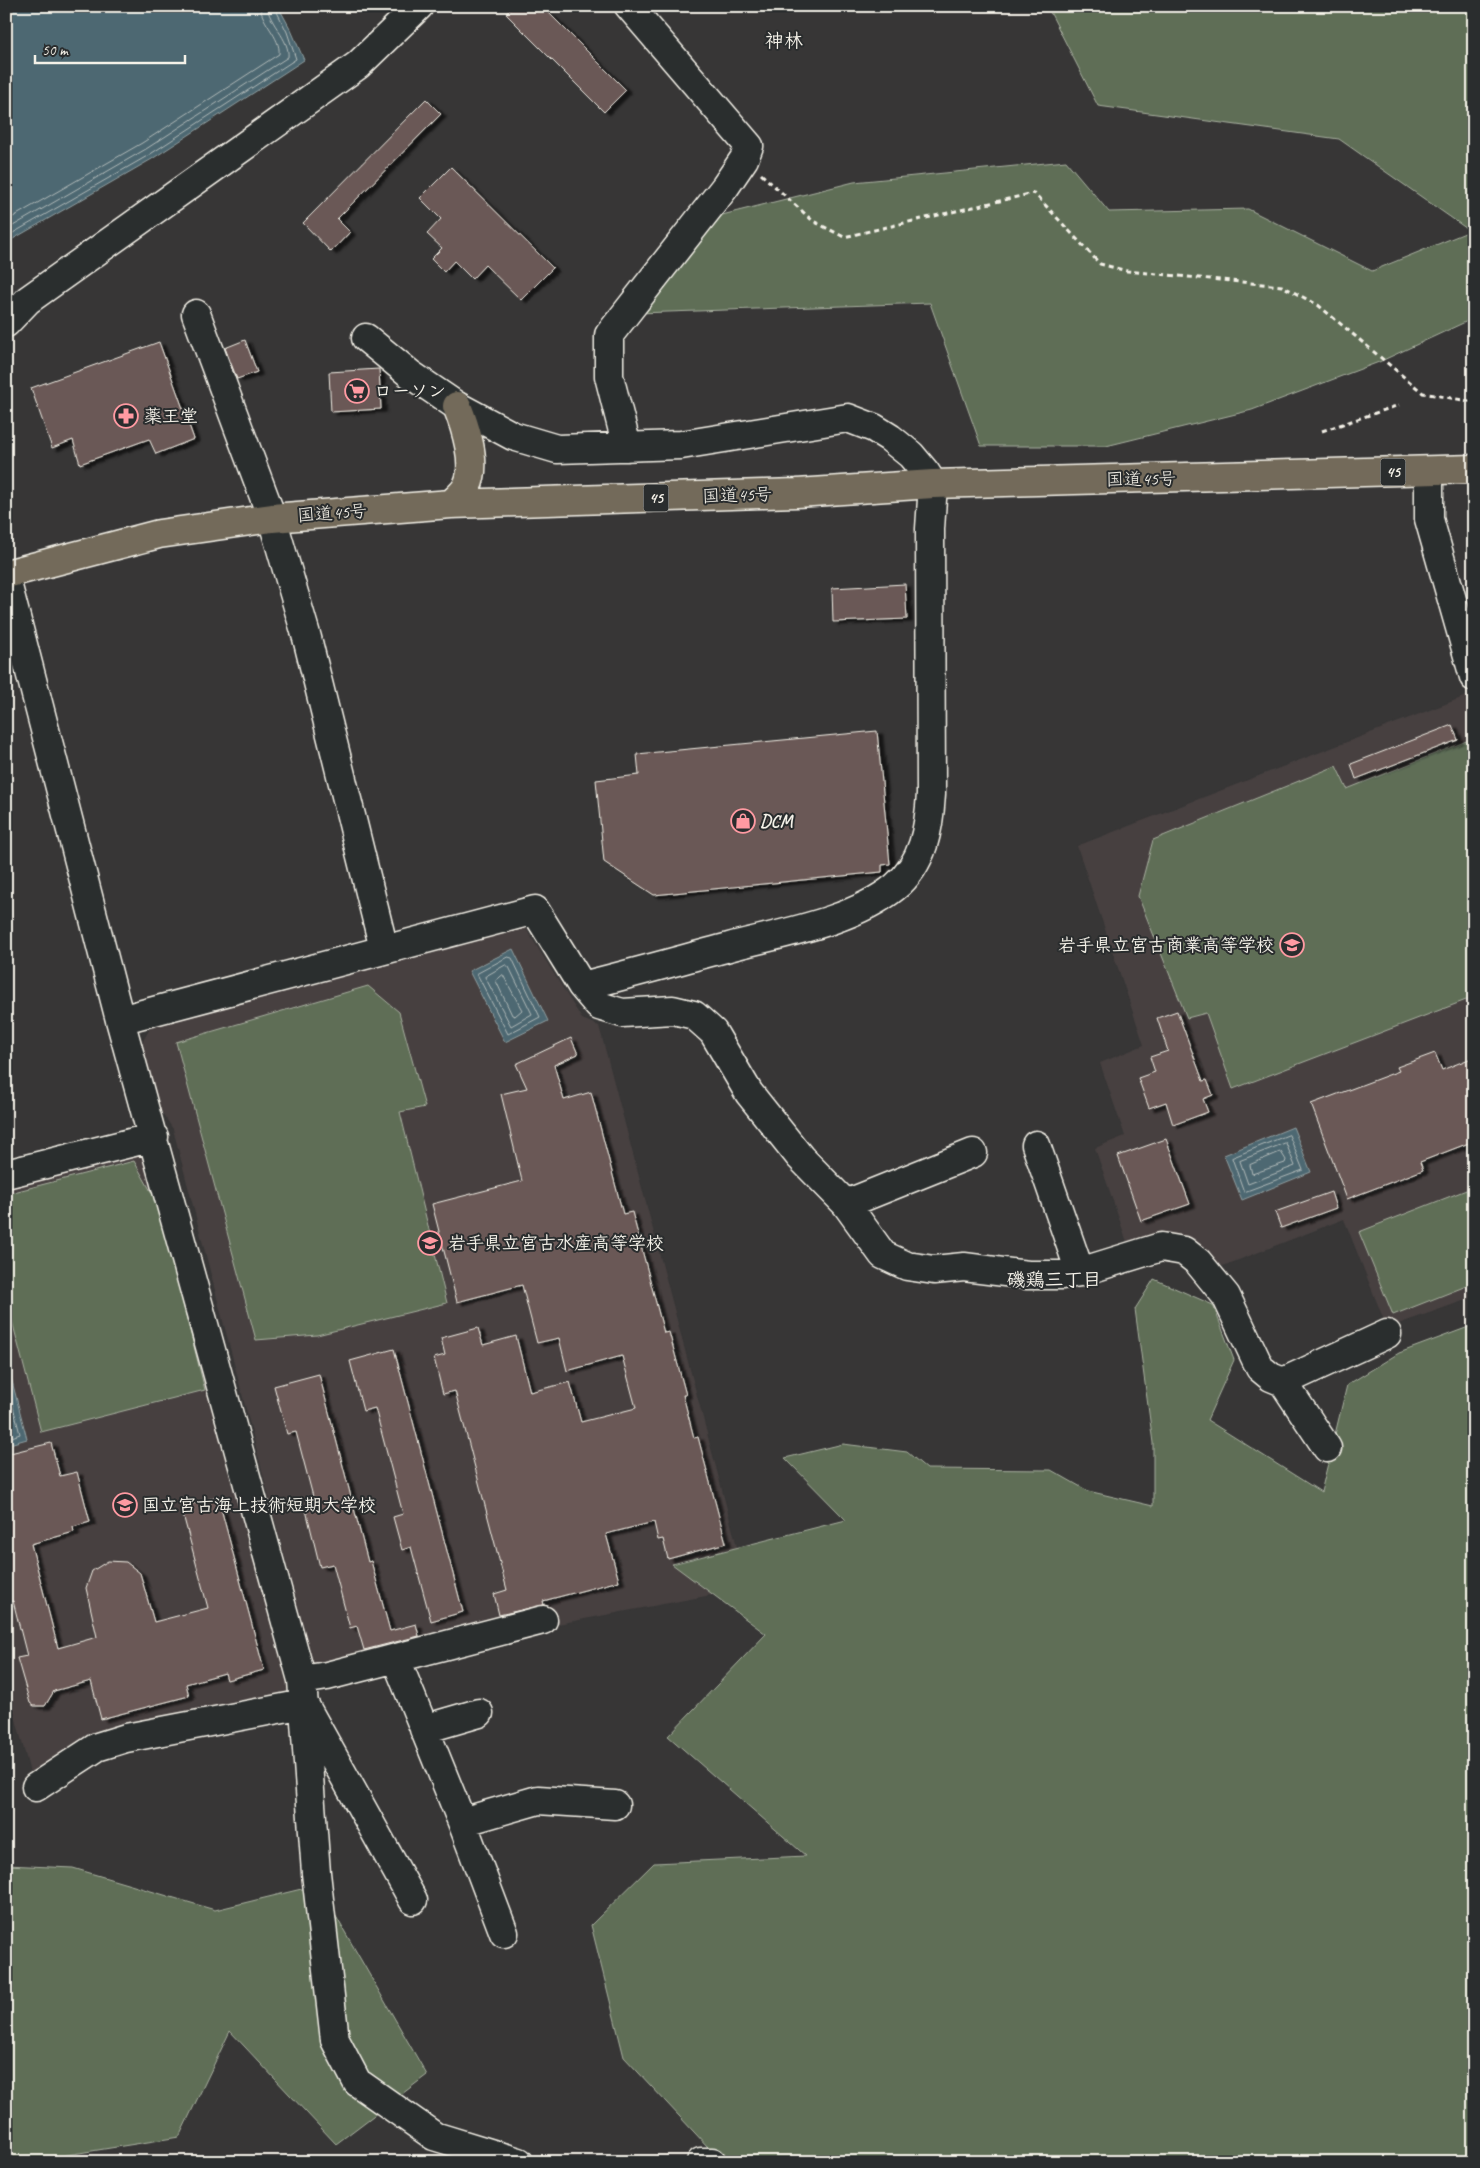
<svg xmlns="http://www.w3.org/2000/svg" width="1480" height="2168" viewBox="0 0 1480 2168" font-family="Caveat,'Klee One',sans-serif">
  <defs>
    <filter id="shadow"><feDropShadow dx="5.5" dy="3" stdDeviation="1" flood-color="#0009"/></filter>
  </defs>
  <rect width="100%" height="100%" fill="#373636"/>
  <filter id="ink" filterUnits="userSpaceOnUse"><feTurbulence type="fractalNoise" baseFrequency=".02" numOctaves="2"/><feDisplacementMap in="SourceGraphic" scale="10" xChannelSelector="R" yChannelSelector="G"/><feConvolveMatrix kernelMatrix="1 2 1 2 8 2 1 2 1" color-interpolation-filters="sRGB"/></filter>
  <g filter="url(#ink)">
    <path fill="#474040" d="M1474 693V1297L1387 1328 1344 1219 1223 1266 1171 1235 1128 1245 1095 1148 1125 1136 1100 1063 1144 1045 1077 846Z
      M525 927 582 1019 599 1026 748 1588 558 1624 554 1609 328 1670 313 1666 173 1129 151 1096 138 1050 153 1023Z
      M133 1152 148 1161 286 1672 287 1690 281 1701 115 1732 33 1784 6 1681V1185Z"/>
    <path fill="#5e6e57" stroke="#a9b0a0" d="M1047 6H1474V318L1379 362 1252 410 1106 446H981L930 303 639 313 722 215 854 182 1066 161 1109 212 1248 209 1372 271 1470 231 1339 139 1098 106Z
      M1474 738V997L1233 1089 1206 1013 1187 1018 1138 896 1153 840 1336 766 1347 789Z
      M368 986 399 1012 425 1107 400 1112 447 1303 317 1335 256 1340 176 1042Z
      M134 1161 158 1204 205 1390 41 1432 6 1298V1194Z
      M1474 1187V1283L1393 1315 1359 1232Z
      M1154 1279 1213 1305 1234 1360 1207 1420 1321 1492 1347 1385 1399 1353 1474 1325V2162H722L624 2057 591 1925 654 1863 806 1856 668 1736 766 1634 672 1564 846 1520 785 1458 843 1444 907 1452 927 1469 1051 1470 1088 1491 1153 1506V1443L1135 1309Z
      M6 1865 73 1868 215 1910 318 1885 427 2075 336 2144 230 2031 179 2137 23 2162H6Z"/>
    <path fill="#4d6872" stroke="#909fa1" d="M6 6H278L291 30 304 60 152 159 6 243Z
      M513 949 548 1021 505 1042 469 971Z
      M1293 1127 1311 1172 1242 1200 1224 1155Z
      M8 1366 27 1439 6 1445V1367Z"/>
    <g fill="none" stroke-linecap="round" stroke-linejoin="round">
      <path stroke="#b1bab9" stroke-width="1" d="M6 221 142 143 279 54C281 37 261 23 260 6
        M6 230 146 149 288 57C290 39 269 24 267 6
        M6 237 149 155 296 59 287 32 274 6
        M508 957 512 958 540 1017 508 1034 477 974Z
        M506 965 509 967 532 1014 511 1026 485 977Z
        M503 975 522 1010 515 1016 512 1015 496 981Z
        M1289 1135 1303 1170 1244 1192 1232 1158Z
        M1286 1143 1295 1166 1248 1184 1240 1161Z
        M1281 1152 1286 1160 1285 1163 1252 1174 1250 1165Z
        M6 1379 20 1434 6 1439"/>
    </g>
    <path fill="#6b5956" stroke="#f4f1e8" filter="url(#shadow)" d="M513 6H542L626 90 604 112 506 14Z
      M426 99 441 114 337 219 350 232 331 252 303 223Z
      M451 167 553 268 521 300 485 265 472 279 454 261 444 272 431 259 442 248 427 234 441 219 420 198Z
      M245 340 257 372 237 379 225 348Z
      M159 342 194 439 156 454 149 439 80 464 73 440 52 448 31 388Z
      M379 369 381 409 331 412 329 372Z
      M905 584 907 619 833 622 832 588Z
      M1452 725 1458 740 1356 779 1351 764Z
      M877 731 890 864 882 865V872L654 895 604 862 596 780 639 775 637 754Z
      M1177 1011 1203 1081 1207 1080 1213 1095 1203 1099 1208 1112 1173 1125 1166 1102 1149 1108 1138 1078 1155 1072 1150 1057 1168 1051 1157 1018Z
      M571 1038 578 1054 554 1065 564 1100 591 1092 623 1214 632 1212 664 1333 669 1332 686 1395H683L694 1438 698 1437 726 1543 668 1559 663 1539 658 1540 654 1522 606 1534 619 1581 543 1601 544 1605 499 1615 494 1594 507 1590 455 1391 443 1394 434 1358 445 1355 441 1338 478 1328 483 1345 516 1336 530 1392 570 1382 581 1422 636 1408 622 1356 567 1371 559 1338 537 1343 522 1285 457 1302 432 1204 522 1181 501 1094 527 1088 516 1064Z
      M1435 1053 1442 1070 1474 1057V1141L1420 1162 1423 1170 1347 1199 1311 1104 1399 1071 1397 1067Z
      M1166 1139 1190 1204 1141 1221 1118 1156Z
      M1331 1192 1336 1208 1281 1228 1275 1212Z
      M394 1349 463 1612 431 1621 411 1547 402 1550 393 1517 403 1514 375 1408 363 1411 350 1361Z
      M319 1374 368 1562 371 1561 390 1631 416 1624 419 1636 364 1650 357 1626 350 1628 333 1564 320 1567 306 1510 316 1508 296 1432 287 1434 274 1386Z
      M51 1443 60 1476 77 1472 90 1522 73 1527 74 1532 31 1544 58 1648 97 1637 86 1588 92 1571 108 1561 126 1562 140 1573 154 1622 208 1608 181 1507 218 1497 264 1670 227 1680 225 1673 186 1684 189 1696 101 1719 91 1681 54 1691 45 1706H34L30 1703 17 1658 27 1656 13 1601 6 1603V1454Z"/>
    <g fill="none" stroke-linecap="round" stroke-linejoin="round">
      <g stroke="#f4f1e8" stroke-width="31">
        <path id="minor" d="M196 314 272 518 307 638 384 949
          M6 323 28 300 358 65 419 6
          M627 447 609 376V335L725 187 744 159 749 146 629 6
          M1429 471V519L1474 677
          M6 579 120 1020 302 1680 316 1873 335 2040 357 2082 434 2136 519 2162
          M582 986 599 1006 622 1013 673 1010 694 1015 713 1032 749 1093 800 1157 846 1204 883 1255 907 1266 934 1270 964 1267 1028 1275H1062L1080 1272 1161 1247 1184 1251 1198 1262 1226 1296 1260 1368 1271 1377 1283 1382 1327 1448
          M120 1020 535 910 582 986C631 974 680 960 729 947 782 933 852 922 895 887 924 863 929 828 931 794L930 529 933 484 926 473 911 455 890 438 874 428 848 418 681 445 557 449 513 436 457 406 410 374 366 338
          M1036 1145 1080 1272
          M6 1174 154 1137
          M846 1204 973 1153
          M1283 1382 1387 1334
          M396 1659 462 1822 504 1933
          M302 1680 327 1676 543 1620
          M424 1729 479 1713
          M36 1787 97 1747 126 1738 304 1704 413 1900
          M462 1822 538 1800 615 1805
          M701 2162H712"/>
      </g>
      <g stroke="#f4f1e8" stroke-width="31">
        <path id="highway" d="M451 504C456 499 464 493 467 486 478 465 465 426 457 406
          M6 574 159 534 272 518 451 504 797 493 933 484 1474 469"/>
      </g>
      <path stroke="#f4f1e8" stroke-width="3" stroke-dasharray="5 4" stroke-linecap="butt" d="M761 174 813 221 844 237 1034 193 1100 264 1127 271 1282 286 1318 305 1423 393 1474 402
        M1322 431 1399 405"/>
      <use href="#minor" stroke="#2a2d2e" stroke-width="28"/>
      <use href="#highway" stroke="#736b5a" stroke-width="28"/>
    </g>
  </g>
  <defs>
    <g id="supermarket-ring" transform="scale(1.25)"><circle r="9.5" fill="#2a2d2e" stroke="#ff9aa2" stroke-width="1.5"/><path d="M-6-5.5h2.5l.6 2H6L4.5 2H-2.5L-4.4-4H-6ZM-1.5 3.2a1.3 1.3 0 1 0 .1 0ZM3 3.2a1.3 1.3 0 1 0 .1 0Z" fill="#ff9aa2"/></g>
    <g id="pharmacy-ring" transform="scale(1.25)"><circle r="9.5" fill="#2a2d2e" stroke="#ff9aa2" stroke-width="1.5"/><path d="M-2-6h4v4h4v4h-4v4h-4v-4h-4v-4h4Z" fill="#ff9aa2"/></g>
    <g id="shop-ring" transform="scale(1.25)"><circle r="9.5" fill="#2a2d2e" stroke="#ff9aa2" stroke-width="1.5"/><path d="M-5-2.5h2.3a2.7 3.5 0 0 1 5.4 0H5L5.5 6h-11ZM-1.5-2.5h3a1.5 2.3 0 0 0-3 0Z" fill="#ff9aa2"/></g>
    <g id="school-ring" transform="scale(1.25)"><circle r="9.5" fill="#2a2d2e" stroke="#ff9aa2" stroke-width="1.5"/><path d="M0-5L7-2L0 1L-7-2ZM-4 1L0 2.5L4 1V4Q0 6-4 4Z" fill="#ff9aa2"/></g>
    <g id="university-ring" transform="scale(1.25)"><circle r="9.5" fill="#2a2d2e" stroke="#ff9aa2" stroke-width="1.5"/><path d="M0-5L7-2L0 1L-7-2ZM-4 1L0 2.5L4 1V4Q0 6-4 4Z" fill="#ff9aa2"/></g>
  </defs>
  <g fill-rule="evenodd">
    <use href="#supermarket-ring" x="357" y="391"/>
    <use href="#pharmacy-ring" x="126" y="416"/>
    <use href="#shop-ring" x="743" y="821"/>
    <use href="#school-ring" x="1292" y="945"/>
    <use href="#school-ring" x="430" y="1243"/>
    <use href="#university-ring" x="125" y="1505"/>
  </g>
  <g text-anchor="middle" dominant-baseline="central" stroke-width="4" stroke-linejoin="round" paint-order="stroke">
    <g fill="#2a2d2e" stroke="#b7b6b0" stroke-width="1">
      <rect x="1380.5" y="458.5" width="25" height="27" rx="4"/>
      <rect x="643.5" y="484.5" width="25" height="27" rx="4"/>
    </g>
    <g font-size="16" font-weight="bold" fill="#f4f1e8">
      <text x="1393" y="472">45</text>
      <text x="656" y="498">45</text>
    </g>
    <g font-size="18" font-weight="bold" fill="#f4f1e8" stroke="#2a2d2e" text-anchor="start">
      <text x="374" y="391">ローソン</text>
      <text x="144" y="416">薬王堂</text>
      <text x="760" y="821">DCM</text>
      <text x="1274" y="945" text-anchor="end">岩手県立宮古商業高等学校</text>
      <text x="448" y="1243">岩手県立宮古水産高等学校</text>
      <text x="142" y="1505">国立宮古海上技術短期大学校</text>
    </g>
    <g font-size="18" fill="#f4f1e8" stroke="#2a2d2e">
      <text transform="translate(1141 479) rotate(-1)">国道45号</text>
      <text transform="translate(737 495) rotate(-2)">国道45号</text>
      <text transform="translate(332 513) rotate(-4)">国道45号</text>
    </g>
    <g font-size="19" font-weight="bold" fill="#f4f1e8" stroke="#2a2d2e">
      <text x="784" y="41">神林</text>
      <text x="1054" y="1280">磯鶏三丁目</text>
    </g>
  </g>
  <rect width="1480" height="2168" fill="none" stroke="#2a2d2e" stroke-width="25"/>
  <rect x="12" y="12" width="1455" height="2143" fill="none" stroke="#f4f1e8" stroke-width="2" filter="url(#ink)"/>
  <path d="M35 55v8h150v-8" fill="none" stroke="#f4f1e8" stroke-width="2.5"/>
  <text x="42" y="55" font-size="15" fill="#f4f1e8" stroke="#2a2d2e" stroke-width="4" paint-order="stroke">50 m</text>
</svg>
